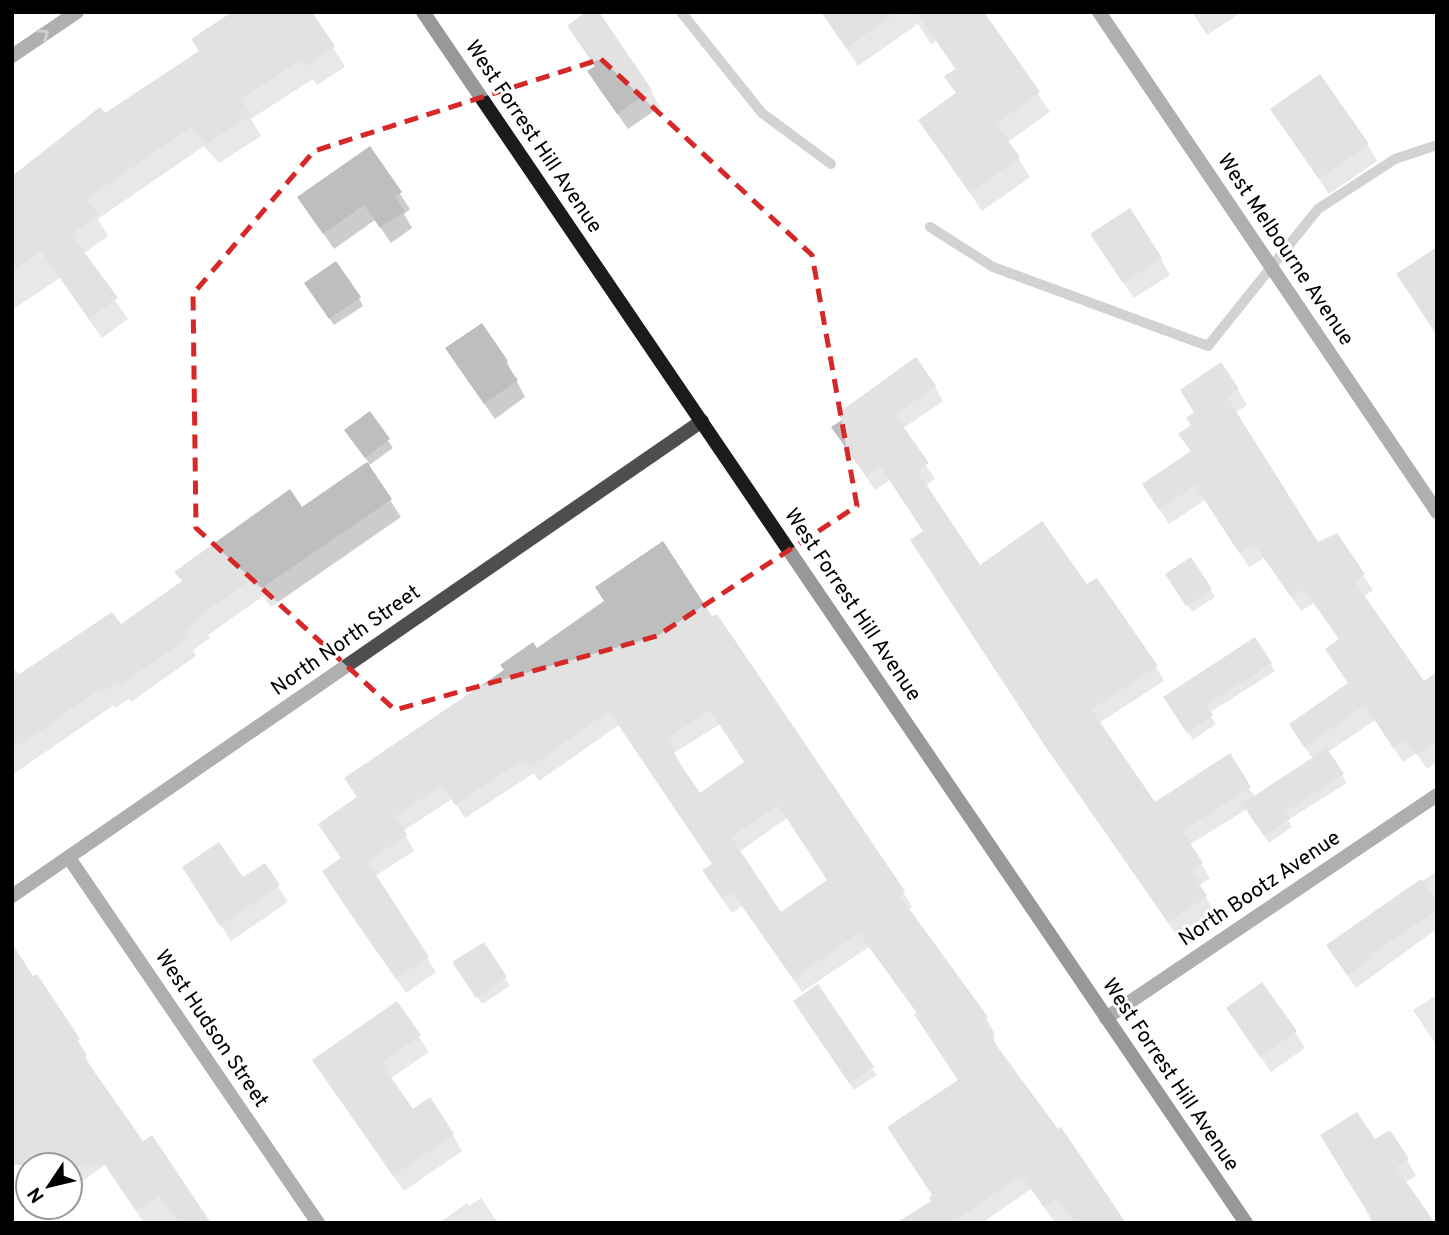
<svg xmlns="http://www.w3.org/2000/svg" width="1449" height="1235" viewBox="0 0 1449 1235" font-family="Overpass,sans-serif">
  <rect width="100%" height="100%" fill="#fff"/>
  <path fill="#0003" fill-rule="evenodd" d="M839 12H983L1050 112 1008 142 1030 177 982 211 920 121 957 95 947 77 956 70 936 41 931 44 918 24 858 66 828 20Z
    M1192 12H1242L1207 35Z
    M569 26 651 91 660 107 628 129 599 88 596 68Z
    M333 47 345 67 317 85 313 79 251 119 261 136 219 163 204 146 98 219 108 236 83 254 128 319 102 338 60 278 12 310V179L104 115Z
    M1272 110 1368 145 1377 161 1329 194Z
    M370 149 410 209 404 214 412 228 391 243 375 220 334 249 299 197Z
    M1102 251 1161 259 1170 275 1134 298Z
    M1437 254V337L1398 275Z
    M311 291 359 298 363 306 334 325Z
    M507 362 525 397 495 419 457 365Z
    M935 386 943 401 902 429 935 479 925 486 979 567 1087 586 1156 667 1164 681 1099 723 1155 804 1249 788 1255 797 1313 759 1300 740 1349 684 1340 641 1314 603 1301 611 1264 558 1249 567 1205 500 1169 524 1153 500 1192 453 1181 434 1193 426 1188 418 1238 390 1247 405 1235 413 1317 544 1336 536 1373 590 1363 597 1423 683 1437 688V762L1427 769 1416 753 1403 762 1375 720 1328 752 1347 783 1288 820 1292 827 1269 843 1247 809 1189 845 1210 878 1199 886 1214 911 1177 936 1060 767 925 532 890 480 875 490 842 442Z
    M369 413 393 448 368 466 401 517 271 607 263 596 208 635 210 638 193 650 196 656 131 702 129 699 115 708 114 705 12 775V666L20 676 120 627 183 583 177 572 302 509 369 463 350 438Z
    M1191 560 1215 597 1192 612 1172 582Z
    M712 619 903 892 912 907 907 910 986 1018 995 1033 992 1034 1000 1053 1123 1223H1055L1031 1189 982 1223H947L959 1082 918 1014 869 947 802 992 742 906 732 913 713 885V865L619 725 539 781 534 773 465 818 452 799 403 831 414 851 375 876 436 972 406 993 333 886 359 798 536 651ZM720 724 746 763 700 795 674 753ZM787 818 829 881 781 914 739 852Z
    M1255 639 1275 671 1209 713 1216 724 1193 740 1170 705Z
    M264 865 288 902 231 941 194 884 242 880Z
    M1437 871V936L1434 931 1356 988 1328 946Z
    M483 944 510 986 482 1004 459 970Z
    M36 976 78 1040 93 1072 142 1143 210 1223H144L105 1165 70 1190V1165H28V1171L12 1148 33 979Z
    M1437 995V1046L1413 1010Z
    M397 1004 429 1052 390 1079 412 1111 453 1135 462 1151 404 1191 314 1061Z
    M1228 1008 1295 1032 1305 1048 1271 1072Z
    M799 1009 872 1068 877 1075 854 1090Z
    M1374 1142 1407 1160 1416 1176 1405 1182 1433 1223H1373L1369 1217Z
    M481 1198 498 1223H439L467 1203 469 1206Z"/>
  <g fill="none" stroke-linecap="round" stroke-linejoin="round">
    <path stroke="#9c9c9c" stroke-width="10" d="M681 12 762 113 831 164
      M930 227 993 267 1208 346 1318 209 1395 159 1437 145"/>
  </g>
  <path fill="#bebebe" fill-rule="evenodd" d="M232 12H312L335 46 305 66 300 60 241 99 251 115 206 144 191 127 86 199 98 215 71 234 118 298 89 319 41 251 12 271V176L100 107 105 113 199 51 191 39Z
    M586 12H599L652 90 617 114 587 71 595 66 567 26Z
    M821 12H897L846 48Z
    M916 12H984L1040 92 996 124 1020 157 970 193 918 120 956 93 944 76 956 69Z
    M1320 74 1369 144 1319 179 1270 109Z
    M370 146 402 192 395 197 405 211 380 228 364 205 323 234 297 197Z
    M1130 208 1162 258 1123 283 1090 234Z
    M1437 247V333L1396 274Z
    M336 261 361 297 329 319 304 283Z
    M482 323 508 361 505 363 518 380 484 404 445 348Z
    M916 357 936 386 895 415 929 463 917 471 980 565 1042 521 1087 584 1097 578 1158 666 1091 709 1155 802 1230 753 1251 787 1182 831 1203 863 1191 871 1207 896 1168 922 1049 752 910 540 923 531 880 466 866 476 831 427 842 420 838 413Z
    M1221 362 1239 389 1227 397 1318 542 1337 533 1365 574 1355 581 1357 585 1424 681 1437 672V741L1416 755 1406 739 1393 748 1365 705 1304 747 1289 724 1348 683 1325 649 1339 639 1304 589 1291 597 1254 544 1239 553 1195 485 1159 510 1142 484 1191 451 1178 434 1191 425 1186 418 1194 412 1180 390Z
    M370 411 390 439 365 458 344 430Z
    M367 462 392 499 259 590 252 579 199 616 201 619 183 632 188 638 120 685 117 682 104 691 102 688 50 723 51 725 12 748V679L112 612 121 624 182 581 174 572 290 489 302 507Z
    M663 541 712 616 717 614 892 872 905 891 899 895 988 1017 984 1019 995 1036 991 1038 1058 1129 1061 1127 1126 1223H1075L1057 1198 1044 1207 1021 1175 952 1223H896L931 1201 929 1198 932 1195 887 1127 958 1080 914 1014 917 1013 859 933 793 978 732 892 722 899 702 870 712 864 609 711 530 767 524 759 455 805 442 785 395 816 407 835 367 861 429 957 396 979 345 906 322 871 341 858 318 824 357 797 344 778 504 670 500 665 533 642 537 648 604 601 595 587ZM710 710 744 762 700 793 679 763 667 738ZM778 805 827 880 781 912 731 837Z
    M1191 557 1212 589 1186 606 1165 574Z
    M1255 637 1272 663 1206 705 1213 715 1187 733 1163 697Z
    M1327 748 1344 774 1285 812 1290 819 1264 836 1242 804Z
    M219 842 243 877 265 863 280 885 220 926 182 867Z
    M1421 879 1437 902V910L1370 955 1372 958 1347 975 1326 945Z
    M484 942 507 977 476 998 452 962Z
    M12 943 33 976 37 974 80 1039 77 1040 87 1055 84 1057 143 1141 152 1135 211 1223H179L160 1196 136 1211 105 1165H12Z
    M1262 982 1297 1031 1260 1057 1226 1008Z
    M818 984 874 1067 849 1083 793 1001Z
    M397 1001 421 1035 381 1063 413 1109 430 1097 454 1134 393 1176 312 1060Z
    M1357 1112 1375 1139 1390 1130 1409 1159 1396 1167 1435 1223H1374L1320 1135Z"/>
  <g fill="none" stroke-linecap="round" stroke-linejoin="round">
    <path stroke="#4e4e4e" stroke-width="14" d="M1099 12 1437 512
      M12 56 77 12
      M69 858 318 1223
      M12 896 702 421
      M1106 1018 1437 795"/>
    <path stroke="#1b1b1b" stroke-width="14" d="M423 12 1246 1223"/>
  </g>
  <defs><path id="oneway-chevron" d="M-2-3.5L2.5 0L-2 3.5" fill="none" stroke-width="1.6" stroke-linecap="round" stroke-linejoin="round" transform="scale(1.75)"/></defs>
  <use stroke="#959595" href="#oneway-chevron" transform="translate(44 34) rotate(-34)"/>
  <path d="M0 0H1449V1235H0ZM601 59 812 255 857 506 657 636 395 710 196 528 193 294 314 151Z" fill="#fff" fill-opacity=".55" fill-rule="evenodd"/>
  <path fill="none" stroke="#d62828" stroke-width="5" stroke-dasharray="14 9" stroke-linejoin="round" d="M601 59 812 255 857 506 657 636 395 710 196 528 193 294 314 151Z"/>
  <g text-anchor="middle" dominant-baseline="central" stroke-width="6" stroke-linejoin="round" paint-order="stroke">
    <g font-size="21" fill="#000" stroke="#fff">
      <text transform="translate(533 137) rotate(56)">West Forrest Hill Avenue</text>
      <text transform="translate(1285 250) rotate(56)">West Melbourne Avenue</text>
      <text transform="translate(852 605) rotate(56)">West Forrest Hill Avenue</text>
      <text transform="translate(346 641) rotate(-35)">North North Street</text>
      <text transform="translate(1260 889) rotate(-34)">North Bootz Avenue</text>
      <text transform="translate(211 1029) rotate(56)">West Hudson Street</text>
      <text transform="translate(1170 1075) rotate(56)">West Forrest Hill Avenue</text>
    </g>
  </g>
  <rect width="1449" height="1235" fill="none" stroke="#000000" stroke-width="28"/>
  <g transform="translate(49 1186) rotate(235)"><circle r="33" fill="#ffffff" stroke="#999999" stroke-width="2"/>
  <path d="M0-5L12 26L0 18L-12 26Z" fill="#000000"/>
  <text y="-10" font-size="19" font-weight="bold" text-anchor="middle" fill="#000000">N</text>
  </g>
</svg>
